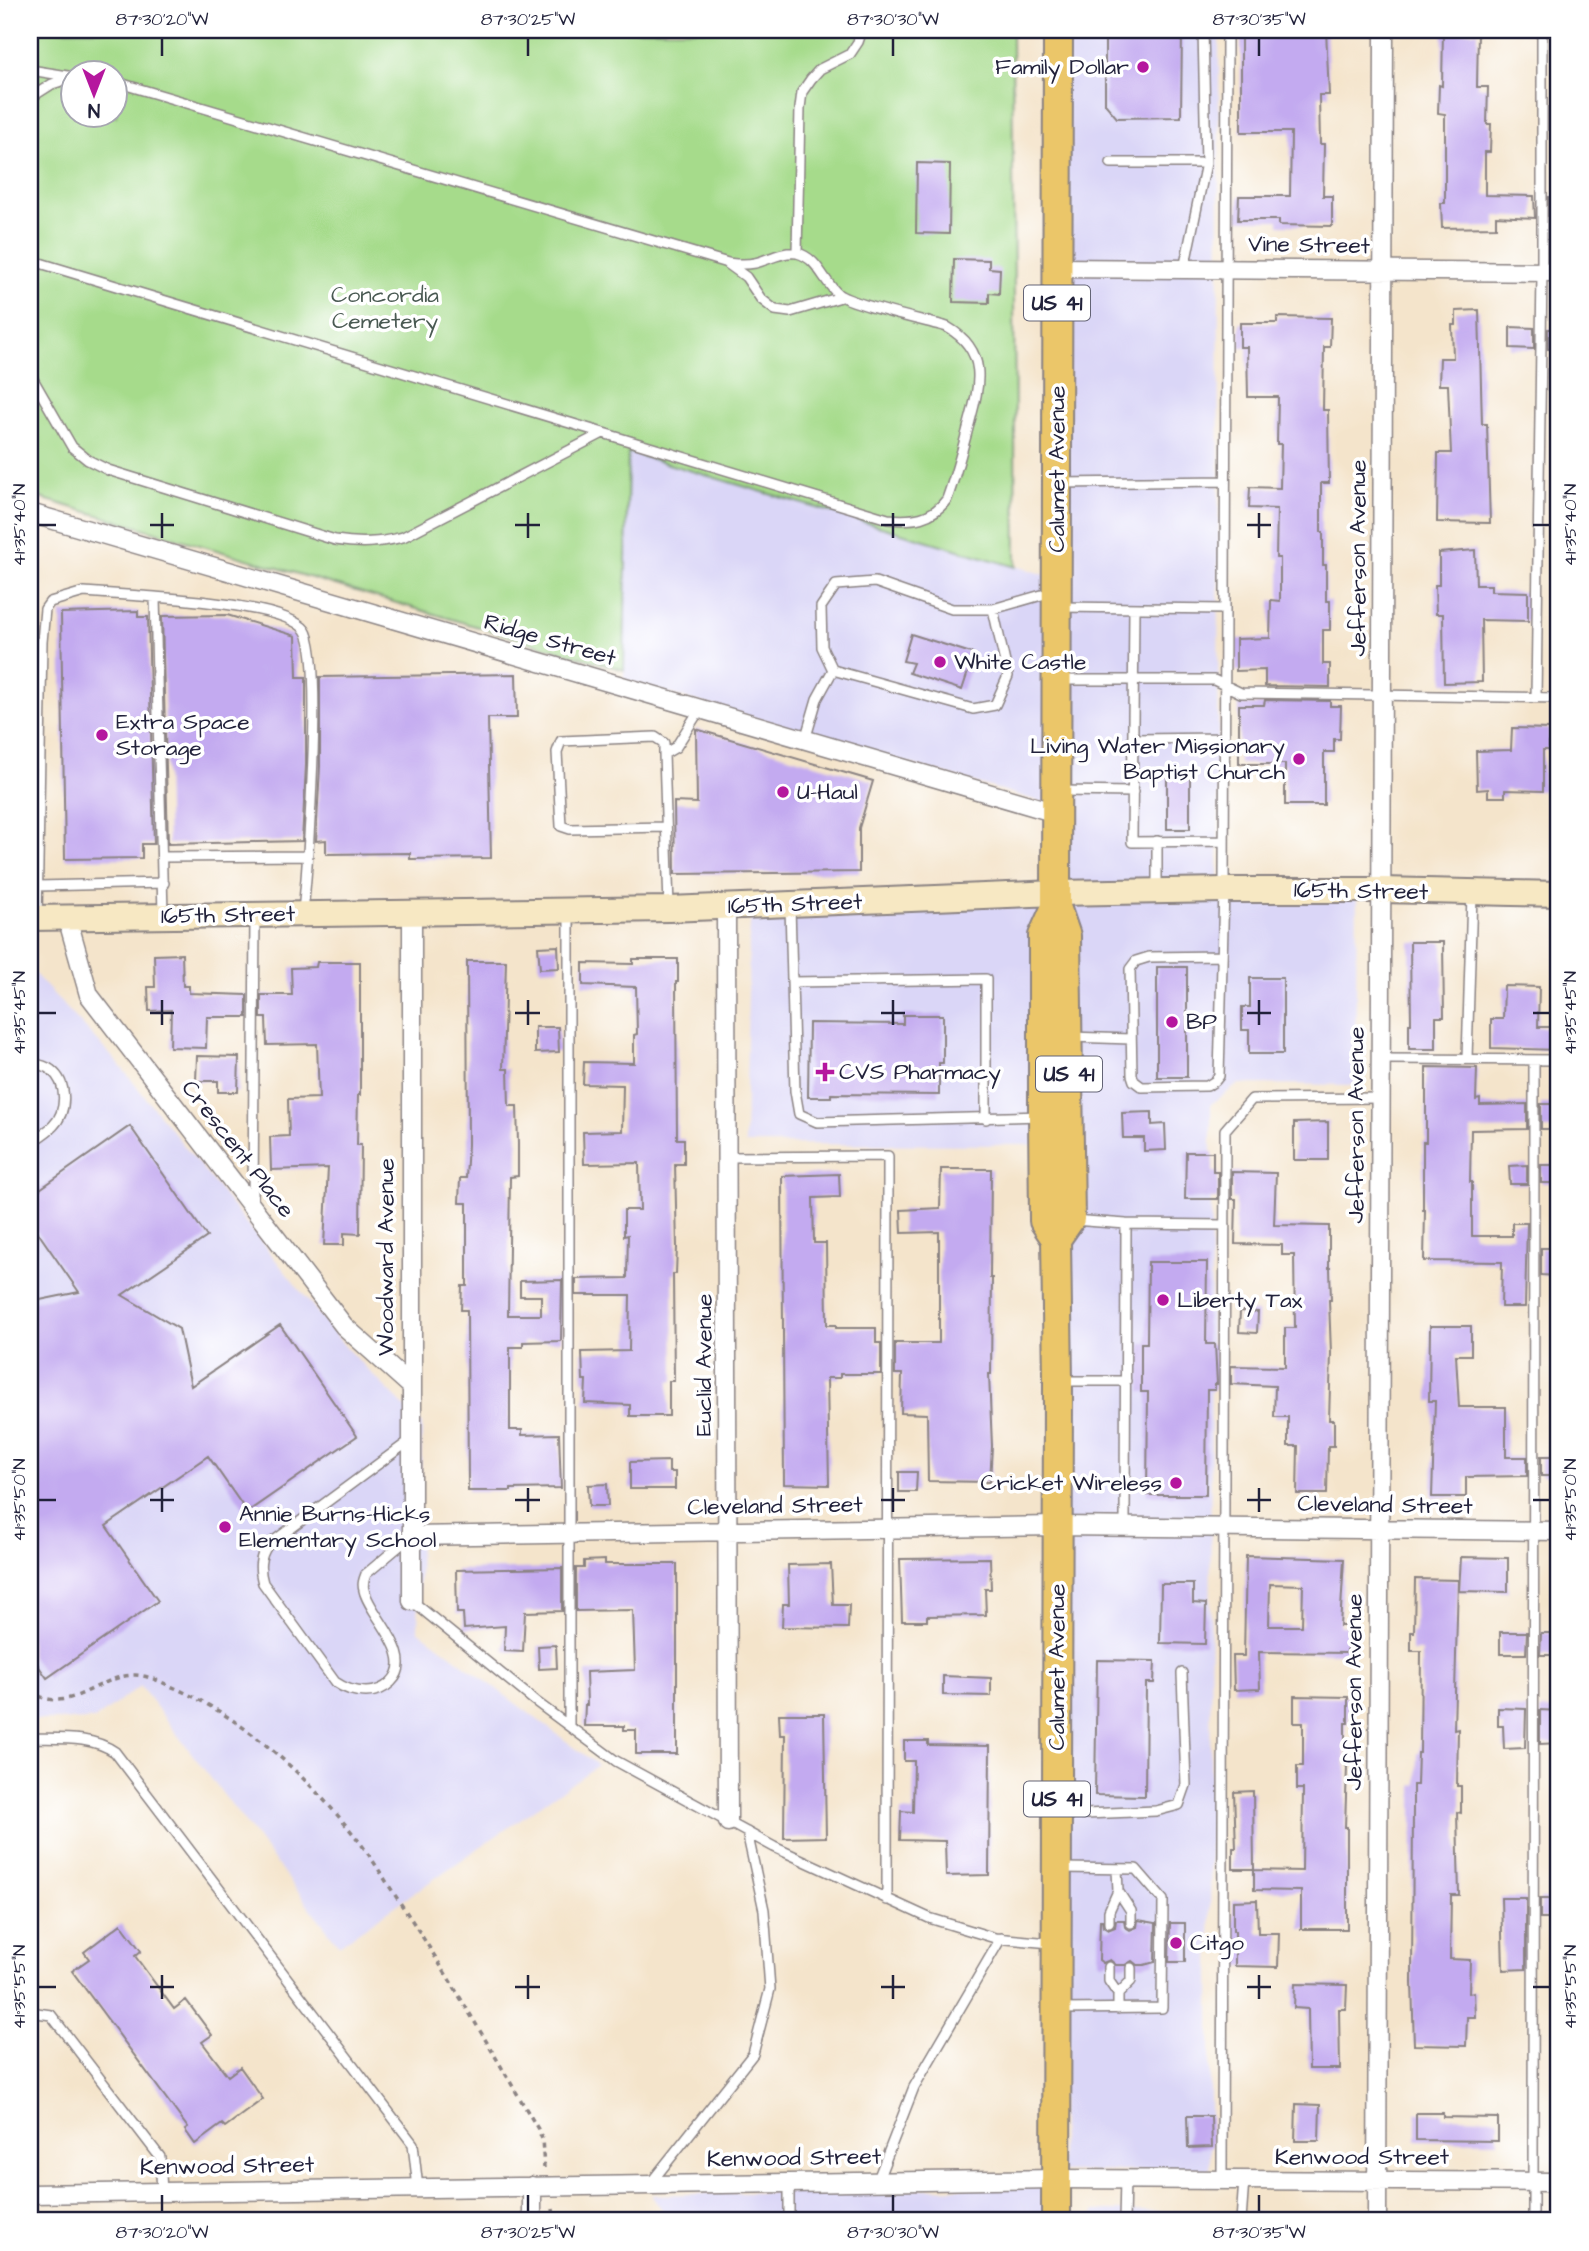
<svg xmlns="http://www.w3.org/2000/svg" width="1589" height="2251" viewBox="0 0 1589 2251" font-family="'Architects Daughter',sans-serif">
  <rect width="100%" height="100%" fill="#fff"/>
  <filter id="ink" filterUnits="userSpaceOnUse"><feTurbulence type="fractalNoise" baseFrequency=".0143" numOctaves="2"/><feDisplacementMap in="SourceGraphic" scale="14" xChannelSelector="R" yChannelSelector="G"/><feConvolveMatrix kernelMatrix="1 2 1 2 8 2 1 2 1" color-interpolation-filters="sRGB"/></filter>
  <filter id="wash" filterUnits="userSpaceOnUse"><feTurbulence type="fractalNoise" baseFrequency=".00686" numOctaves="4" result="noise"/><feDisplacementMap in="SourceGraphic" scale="28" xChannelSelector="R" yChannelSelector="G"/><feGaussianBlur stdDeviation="1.57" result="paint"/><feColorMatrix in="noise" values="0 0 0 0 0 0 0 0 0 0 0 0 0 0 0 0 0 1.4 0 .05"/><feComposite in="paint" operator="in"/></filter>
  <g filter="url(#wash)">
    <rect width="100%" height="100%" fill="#f4e4cb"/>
    <path fill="#dad6f7" d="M1061 30H1219L1218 883 1061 889Z
      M628 452 1050 576 1048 804 624 680Z
      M1357 896 1355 1085 1239 1084 1211 1104 1210 2170 1061 2172V899Z
      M1050 900 1036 1145 745 1144 749 940 751 912Z
      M30 969 117 1062 347 1349 422 1424 418 1630 598 1765 339 1945 140 1686 94 1720H30Z
      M1050 2186V2221H671L651 2195Z
      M1094 2211 1341 2213V2221H1094Z"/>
    <path fill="#a6db8b" stroke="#647e63" stroke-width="2" fill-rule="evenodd" d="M30 30H1012L1016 567 628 452 624 670 30 495ZM74 74H116V116H74Z"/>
    <g id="blocks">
      <path fill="#c3aaf0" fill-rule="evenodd" d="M1105 30H1182L1181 117 1117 118 1105 104Z
        M1241 30H1326L1329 95H1319L1320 144H1324L1323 196H1332V226L1279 225V220H1238L1239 196H1290L1291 132H1241Z
        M1443 31 1478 32 1477 87H1488L1487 124H1491L1490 152H1485V195L1534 196 1535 218 1496 216V227L1442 228 1441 203H1445V114L1438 113 1439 85 1442 86Z
        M917 163 950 164 949 234 916 233Z
        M1549 197H1559V219L1549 218Z
        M954 259 989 260V268L1000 269 999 294 989 293V303L953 302Z
        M1479 310 1482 424H1487L1490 523 1437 522 1438 453H1451L1448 385H1439L1440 358H1453L1452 325H1456V311Z
        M1277 317 1331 318 1330 347H1324L1323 410H1328L1329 483H1321V532H1323V565H1326V601H1330V630H1323V664H1330V687L1265 686V670L1236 671V639L1270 638 1271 600 1280 601V558H1276L1277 509 1249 508 1250 487 1280 488 1281 444H1277L1278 397H1248L1247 347H1240V323H1277Z
        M1510 327 1534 328V349L1510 348Z
        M1548 329H1559V349H1548Z
        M1475 550 1476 585H1491V591L1528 592V621L1481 620 1482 682 1444 683 1443 614H1436L1435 585H1439V553Z
        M138 611V617H148L154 844H142V858L65 859 61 613Z
        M227 615 296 636 297 677H306V765L302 841 168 844 162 616Z
        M911 634 974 654 962 690 909 673 913 663 903 661Z
        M516 674 517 718H488L491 858 410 859V853L326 854V840L316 841 320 766V677Z
        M1265 700 1330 701V706H1341L1340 739H1334V752H1324V805H1285V764H1239V705H1264Z
        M1512 728 1549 729V750H1543V791L1505 790V797H1488V789L1477 790 1476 751 1511 750Z
        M696 729 873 781 859 828V872L675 874 674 802 697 803Z
        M1167 772H1190V829H1167Z
        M1410 942H1443L1444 1017H1436V1049H1409V1024H1411Z
        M558 946 559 968 540 969 538 947Z
        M182 954 183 986H189V993L247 995V1017H207L206 1048 170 1047 171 1010 149 1011 148 987H155L154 955Z
        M633 959H678V982H676L677 1139H684V1164H675L677 1247 676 1274H673L674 1381H669V1416H630V1405L585 1403 586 1380H583L582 1352 629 1351 630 1295H576V1279L627 1278 628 1235 624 1236V1210H640L639 1163 584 1164 583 1132 622 1131 623 1085 583 1084 584 1062 634 1063V1035L637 1034 636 987 583 985V963L633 964Z
        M467 961H506L503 1069H508L509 1106H517L518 1144V1176L510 1177 508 1315H541V1296H520V1281L562 1280 561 1341 523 1342V1347H510V1430H522V1435L559 1434 561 1488 511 1489V1491H468L467 1310H461L462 1286H467V1203H459L460 1178H466L468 1144Z
        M317 962H360V1095H358L357 1145H361L360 1234 344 1233V1245H324L328 1168 271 1170 270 1137 289 1136 288 1099 319 1098 317 1044 267 1045 266 1018H261V995H292L291 968 316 967Z
        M1157 967H1187V1077H1157Z
        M1250 978H1283V1054H1249V1030H1242V1007H1250Z
        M1504 986 1539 987 1538 1027H1559V1050L1491 1048V1019H1503Z
        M903 1015H943V1063H939V1095L831 1094V1097H808L809 1023 903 1024Z
        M535 1027H558L559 1052 535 1053Z
        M197 1056 239 1057 238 1092H218V1081H196Z
        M1426 1067 1477 1068 1476 1100 1480 1099V1105L1527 1104V1129L1471 1130 1470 1182H1472V1236H1512V1223H1527L1525 1307H1501L1502 1262 1424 1261 1425 1210H1423V1142H1426Z
        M1541 1104H1559V1129H1541Z
        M1152 1112V1125L1165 1124 1166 1150 1144 1151V1138H1123L1122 1113Z
        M1328 1122V1160H1294V1123Z
        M130 1126 207 1237 122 1295 179 1329 191 1386 280 1325 357 1436 247 1512 208 1456 106 1526 158 1601 47 1678 30 1654V1302L79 1292 30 1221V1196Z
        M1186 1152H1213V1172H1218V1199H1185Z
        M1527 1165V1184H1510L1509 1166Z
        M1541 1165H1559V1183H1541Z
        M941 1169H991L990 1278H992L991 1374H989L992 1446 990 1482 928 1481 927 1414 901 1413 902 1374H895V1343H939V1232L902 1233 901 1210 940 1208Z
        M1232 1172 1276 1173 1274 1225 1329 1226V1268H1330L1331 1300H1329L1331 1353 1329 1420H1334V1446H1328L1327 1494H1297L1298 1446H1288V1417H1274L1275 1386 1231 1384V1366L1285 1367V1328H1295L1294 1255H1282V1245L1235 1244 1236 1199H1232Z
        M839 1174 840 1197 813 1198 814 1243H826L827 1325H836V1328H876V1343H881V1374H840V1378H827L829 1485 784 1484 782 1176Z
        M1541 1248H1559V1276L1541 1275Z
        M1148 1262H1207L1206 1344H1215L1217 1384H1215V1390H1207L1206 1495H1147L1148 1392H1141V1343H1147Z
        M1240 1311 1258 1312 1257 1333 1239 1332Z
        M1430 1326H1471V1355H1456L1459 1407H1506V1457H1527V1476L1466 1477V1497H1432L1435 1401H1429Z
        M1541 1456H1559V1476H1541Z
        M669 1461V1472H675V1489H630V1462Z
        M899 1472H917L916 1492H899Z
        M607 1484 608 1506H589L588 1485Z
        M1246 1556 1344 1559 1340 1626H1347V1653L1259 1652 1260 1689 1234 1690 1233 1656H1244ZM1270 1584 1303 1585 1302 1626H1269Z
        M1461 1557 1508 1558V1592L1459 1591Z
        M990 1558 991 1589H985L986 1615 927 1616V1621H902L900 1559Z
        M605 1560V1564H677V1754H636V1730H624V1726H584L585 1705H587L586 1672 635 1670 633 1610 576 1611V1568H584V1561Z
        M831 1564 833 1605H849L848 1628 782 1627 783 1604H789L788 1565Z
        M562 1568V1611L525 1612 523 1652 504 1651 505 1626 464 1629 463 1613H457L456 1570Z
        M1415 1579 1458 1580 1454 1730 1458 1729 1457 1786H1461V1813L1457 1812 1459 1895H1451L1450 1959 1470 1960 1469 1993 1474 1992 1475 2017H1467L1466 2046 1414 2045 1412 1983 1413 1806V1785H1417L1418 1753H1420L1421 1651H1411V1632H1414Z
        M1161 1584H1193V1603L1206 1604 1205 1644 1160 1643Z
        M1500 1632H1527L1526 1654H1500Z
        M1541 1633H1559V1655H1540Z
        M556 1645 557 1668 539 1669 538 1646Z
        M1097 1660 1155 1661 1154 1683H1146L1145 1796 1095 1795Z
        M943 1676 991 1678V1696L943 1695Z
        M1294 1696 1348 1697V1723H1345V1766H1347L1345 1827H1347V1929H1301V1891L1254 1890V1870L1302 1871 1303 1789H1297V1766H1303V1723H1294Z
        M1498 1708 1526 1709 1525 1748 1504 1749 1503 1726H1498Z
        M1540 1710 1559 1711V1743L1540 1744Z
        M779 1714H824L826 1837 784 1838 785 1735H780Z
        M904 1741H928V1745L990 1746 989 1875 946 1876 945 1841 900 1840 901 1811 913 1812 914 1761H904Z
        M1253 1791 1254 1869H1233V1848H1236L1234 1792Z
        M1501 1898H1526V1969L1503 1970Z
        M1540 1899H1559V1918H1540Z
        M1257 1900 1258 1933H1279L1278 1967 1235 1966V1931H1233V1901Z
        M1100 1920H1102L1103 1927 1108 1930 1115 1927 1116 1920H1124L1125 1927 1130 1930 1137 1927 1138 1920 1156 1923 1155 1962 1144 1965H1137L1132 1961 1125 1965H1116L1110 1960 1103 1963 1099 1960Z
        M1170 1923H1185V1962H1169Z
        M121 1924 141 1951 135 1956 174 2009 186 2000 212 2035 202 2042 228 2076 240 2067 263 2099 225 2127 222 2124 195 2144 185 2130 188 2128 72 1971 89 1959 84 1952Z
        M1295 1984 1347 1985 1346 2009H1339L1340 2069H1309L1308 2009 1294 2008Z
        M1296 2104 1320 2105 1319 2141H1295Z
        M1416 2113H1443V2117L1498 2118V2141L1416 2140Z
        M1187 2116H1211L1212 2147 1188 2148Z"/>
    </g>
  </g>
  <g filter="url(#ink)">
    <use href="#blocks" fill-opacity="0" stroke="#8b8383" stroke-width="2"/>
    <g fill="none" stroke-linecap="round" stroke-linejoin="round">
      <g stroke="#8b8383" stroke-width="12">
        <path id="service" d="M30 70 68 76
          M30 98 52 84 74 77
          M1111 163H1206
          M797 253 800 108 802 92 811 79 820 69 850 54 858 42 862 30
          M30 260 888 519C912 521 932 520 947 499 955 477 961 454 967 432 978 390 992 353 947 327 927 321 850 304 838 294 823 281 818 258 797 253 782 251 768 260 755 263 745 265 737 264 728 263L116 82
          M728 264 746 277 761 299 775 310 790 312 841 297
          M1184 269 1206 163 1203 30
          M30 374 72 447 88 460 108 470 335 540C360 544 379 543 403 537L603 433
          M1059 483 1225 481
          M155 597C186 600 287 606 305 630 324 656 307 871 303 913
          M1059 607 1225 609
          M1134 608 1132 842 1224 841
          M993 609 1008 676 995 705 973 709 833 670 822 647 821 607 836 585 875 582 952 609H993L1052 592
          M1060 680H1214L1241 693 1559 698
          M1536 698 1542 272V30
          M1134 739 1225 738
          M805 740 817 699 833 670
          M664 754 676 747 700 709
          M1061 791 1133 792
          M666 827 570 829 561 826 557 752 561 741 655 737 664 743V754L669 907
          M1157 841V889
          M162 857 308 856
          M38 886 164 883
          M790 906 795 1091 799 1114 817 1122 1041 1116
          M569 913V1726
          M37 918 42 642 45 609 50 602 84 592 155 597 163 914
          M1222 956 1149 957 1136 961 1130 969 1132 1075 1134 1081 1142 1087 1207 1086 1215 1081 1219 1076 1224 890 1227 30
          M792 982 986 979V1119
          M1070 1037 1131 1039
          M1381 1059 1559 1060
          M1467 1059 1472 894
          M30 1063C37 1064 45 1065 51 1070 68 1083 67 1112 53 1126 46 1133 37 1138 30 1143
          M727 1157 888 1156 887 1900
          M253 1203 255 916
          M1073 1220 1126 1224 1225 1225
          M1061 1381H1126
          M1125 1527 1126 1224
          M410 1537 366 1574C364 1579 362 1584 364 1590 369 1615 418 1656 391 1682 384 1689 375 1692 366 1692 354 1692 345 1689 335 1682L263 1583C259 1569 259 1558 267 1546L412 1439
          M412 1601 535 1701 616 1761 774 1847 929 1918 995 1938 1051 1943
          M30 1738C58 1739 91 1735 115 1752L413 2144 418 2188
          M1062 1815 1156 1811 1179 1805 1186 1785 1182 1673
          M1060 1868 1136 1869 1163 1900 1162 2008 1062 2009
          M1117 1869 1118 1891 1131 1911V1923
          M1109 1923V1911L1118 1891
          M1109 1967V1981L1118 1994
          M1118 2009V1994L1131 1981V1968
          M30 2012 51 2015 160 2157 162 2192
          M1222 2180 1225 1130 1252 1099 1381 1098
          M877 2182 914 2087 1001 1938
          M789 2183V2221
          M649 2185 753 2054 770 1989 764 1910 747 1832
          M1124 2221 1125 2179
          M1241 2221 1244 2180
          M1533 2221 1534 1060"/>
      </g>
      <g stroke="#8b8383" stroke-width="21">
        <path id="minor" d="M1057 268 1559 272
          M30 513 1056 813
          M726 907 728 1822
          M412 912V1601
          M67 917 89 995 344 1326 411 1386
          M412 1536 1057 1526 1559 1531
          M532 2186V2221
          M30 2194 1056 2179 1559 2182
          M1377 2221 1384 30"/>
      </g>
      <g stroke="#8b8383" stroke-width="28">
        <path id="secondary" d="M30 918 669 909 1056 893 1224 890H1382L1559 894"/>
      </g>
      <g stroke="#8b8383" stroke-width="32">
        <path id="primary" d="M1056 907 1043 936V1116L1044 1221 1056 1239 1058 1381 1056 2221
          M1056 1239 1070 1219 1066 936 1056 907 1058 30"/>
      </g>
      <path stroke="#8b8383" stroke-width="3.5" stroke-dasharray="5 5" stroke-linecap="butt" d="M30 1691C70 1718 97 1675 135 1675 148 1675 163 1683 175 1688 247 1720 309 1778 358 1840 375 1862 389 1887 405 1910 452 1981 494 2055 538 2129L542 2139 544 2168
        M553 2209 554 2216 560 2221"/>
      <use href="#service" stroke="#fff" stroke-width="9"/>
      <use href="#minor" stroke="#fff" stroke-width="18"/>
      <use href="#secondary" stroke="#f7e8c3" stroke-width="24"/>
      <use href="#primary" stroke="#ebc669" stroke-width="28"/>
    </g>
  </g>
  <path fill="none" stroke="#22223b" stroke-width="2.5" d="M162 38V56M528 38V56M893 38V56M1259 38V56M162 513V538M528 513V538M893 513V538M1259 513V538M38 525H56M150 525H174M515 525H540M881 525H905M1247 525H1271M1533 525H1550M162 1000V1025M528 1000V1025M893 1000V1025M1259 1000V1025M38 1013H56M150 1013H174M515 1013H540M881 1013H905M1247 1013H1271M1533 1013H1550M162 1488V1512M528 1488V1512M893 1488V1512M1259 1488V1512M38 1500H56M150 1500H174M515 1500H540M881 1500H905M1247 1500H1271M1533 1500H1550M162 1975V1999M528 1975V1999M893 1975V1999M1259 1975V1999M38 1987H56M150 1987H174M515 1987H540M881 1987H905M1247 1987H1271M1533 1987H1550M162 2195V2212M528 2195V2212M893 2195V2212M1259 2195V2212"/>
  <g fill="#b5179e" stroke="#fff" stroke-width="2.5">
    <circle cx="1143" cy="67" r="7"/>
    <circle cx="940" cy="662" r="7"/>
    <circle cx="102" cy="735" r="7"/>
    <circle cx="1299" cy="759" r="7"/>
    <circle cx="783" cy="792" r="7"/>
    <circle cx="1172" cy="1022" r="7"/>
    <path d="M821.5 1061.5h7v7h7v7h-7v7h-7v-7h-7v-7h7z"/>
    <circle cx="1163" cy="1300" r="7"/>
    <circle cx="1176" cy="1483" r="7"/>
    <circle cx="225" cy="1527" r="7"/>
    <circle cx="1176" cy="1943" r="7"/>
  </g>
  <g text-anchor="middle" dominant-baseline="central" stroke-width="7" stroke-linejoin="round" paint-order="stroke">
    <g fill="#fff" stroke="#646476" stroke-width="2">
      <rect x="1024" y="285.5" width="66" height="35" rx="5"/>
      <rect x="1036" y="1056.5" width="66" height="35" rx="5"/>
      <rect x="1024" y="1781.5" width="66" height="35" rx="5"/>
    </g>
    <g font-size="21" font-weight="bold" fill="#22223b">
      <text x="1057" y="303">US 41</text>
      <text x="1069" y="1074">US 41</text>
      <text x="1057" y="1799">US 41</text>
    </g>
    <g font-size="23" fill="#22223b" stroke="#fff" text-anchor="start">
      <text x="1129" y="67" text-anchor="end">Family Dollar</text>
      <text x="954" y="662">White Castle</text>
      <text x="116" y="722">Extra Space<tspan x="116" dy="26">Storage</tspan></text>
      <text x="1285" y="746" text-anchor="end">Living Water Missionary<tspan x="1285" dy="26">Baptist Church</tspan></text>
      <text x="797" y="792">U-Haul</text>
      <text x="1186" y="1022">BP</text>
      <text x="839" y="1072">CVS Pharmacy</text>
      <text x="1177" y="1300">Liberty Tax</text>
      <text x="1162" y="1483" text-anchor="end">Cricket Wireless</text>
      <text x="239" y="1514">Annie Burns-Hicks<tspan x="239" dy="26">Elementary School</tspan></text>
      <text x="1190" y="1943">Citgo</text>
    </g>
    <g font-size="23" fill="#22223b" stroke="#fff">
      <text transform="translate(1309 245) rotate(1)">Vine Street</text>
      <text transform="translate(1057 469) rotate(-90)">Calumet Avenue</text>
      <text transform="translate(1358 558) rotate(-90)">Jefferson Avenue</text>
      <text transform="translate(550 640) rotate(16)">Ridge Street</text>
      <text transform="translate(1361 891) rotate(1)">165th Street</text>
      <text transform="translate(795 904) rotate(-2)">165th Street</text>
      <text transform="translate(228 915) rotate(-1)">165th Street</text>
      <text transform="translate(1356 1125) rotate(-90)">Jefferson Avenue</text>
      <text transform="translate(238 1149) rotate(52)">Crescent Place</text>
      <text transform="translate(386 1257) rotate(-90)">Woodward Avenue</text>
      <text transform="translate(704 1365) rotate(-90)">Euclid Avenue</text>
      <text transform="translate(1385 1505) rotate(1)">Cleveland Street</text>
      <text transform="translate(775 1506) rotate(-1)">Cleveland Street</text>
      <text transform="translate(1057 1667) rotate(-90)">Calumet Avenue</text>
      <text transform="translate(1354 1692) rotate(-90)">Jefferson Avenue</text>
      <text x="1362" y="2157">Kenwood Street</text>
      <text transform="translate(794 2158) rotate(-1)">Kenwood Street</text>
      <text transform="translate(227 2166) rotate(-1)">Kenwood Street</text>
    </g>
    <g font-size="23" fill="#4a5a53" stroke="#fff">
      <text x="385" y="295">Concordia<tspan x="385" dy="26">Cemetery</tspan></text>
    </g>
  </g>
  <rect width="1589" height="2251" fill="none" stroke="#fff" stroke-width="77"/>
  <g transform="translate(94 94) rotate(180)"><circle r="33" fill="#ffffff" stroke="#a7a7b1" stroke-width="2"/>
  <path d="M0-5L12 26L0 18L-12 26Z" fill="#b5179e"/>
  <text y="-10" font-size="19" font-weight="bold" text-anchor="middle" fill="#22223b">N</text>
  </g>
  <rect x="38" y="38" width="1512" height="2174" fill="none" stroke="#22223b" stroke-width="2.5"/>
  <g font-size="18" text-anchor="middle" fill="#22223b">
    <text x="162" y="25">87°30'20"W</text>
    <text x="528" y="25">87°30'25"W</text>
    <text x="893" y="25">87°30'30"W</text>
    <text x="1259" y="25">87°30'35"W</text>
    <text transform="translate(1570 525) rotate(-90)" y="6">41°35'40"N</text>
    <text transform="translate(19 525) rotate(-90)" y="6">41°35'40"N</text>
    <text transform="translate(1570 1013) rotate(-90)" y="6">41°35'45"N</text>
    <text transform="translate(19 1013) rotate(-90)" y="6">41°35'45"N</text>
    <text transform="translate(1570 1500) rotate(-90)" y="6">41°35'50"N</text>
    <text transform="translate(19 1500) rotate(-90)" y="6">41°35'50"N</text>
    <text transform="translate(1570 1987) rotate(-90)" y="6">41°35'55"N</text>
    <text transform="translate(19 1987) rotate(-90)" y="6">41°35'55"N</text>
    <text x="162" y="2238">87°30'20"W</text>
    <text x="528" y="2238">87°30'25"W</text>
    <text x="893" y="2238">87°30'30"W</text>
    <text x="1259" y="2238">87°30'35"W</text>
  </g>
</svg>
